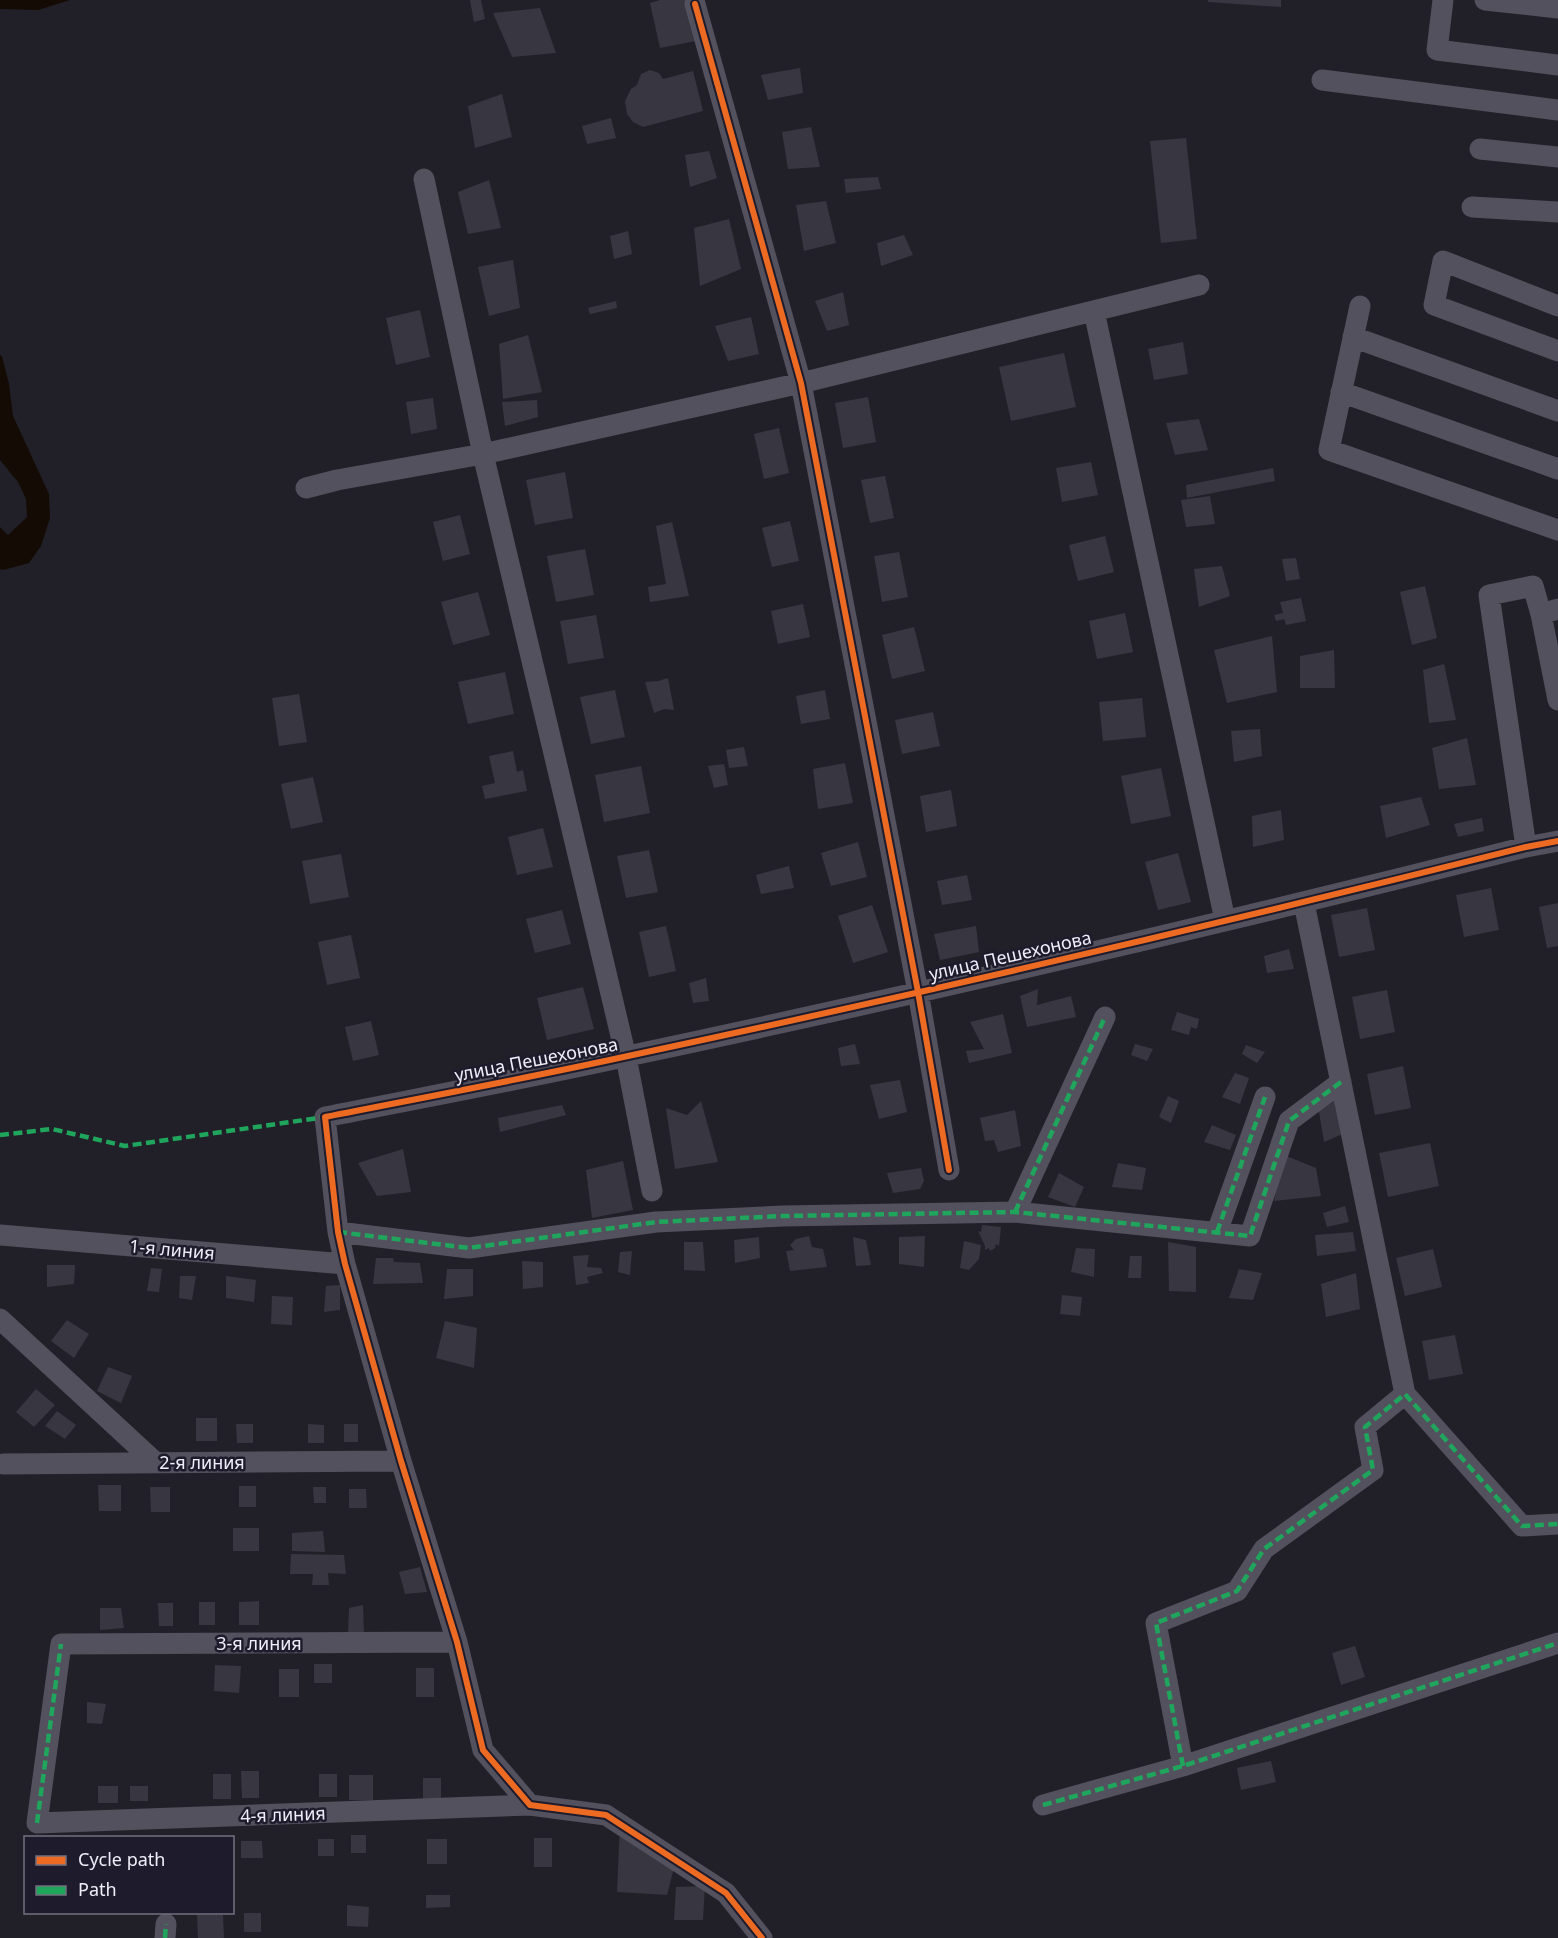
<svg xmlns="http://www.w3.org/2000/svg" width="1558" height="1938" viewBox="0 0 1558 1938" font-family="'Noto Sans',sans-serif">
  <rect width="100%" height="100%" fill="#212028"/>
  <path fill="#140b04" d="M0 0H70L38 10 0 9Z
    M0 355 2 356 9 384 13 416 49 494 50 518 41 546 29 563 3 570 0 569V527L8 535 27 517 26 499 18 482 0 460Z"/>
  <path fill="#383641" d="M470 0H481L485 19 474 22Z
    M660 0H686L696 41 660 48 650 3Z
    M1208 0H1281V7L1208 2Z
    M540 8 556 53 512 57 493 13Z
    M800 68 803 93 768 100 761 75Z
    M650 70 659 73 663 79 693 71 703 111 643 127 633 122 627 114 625 101 631 89 637 85 641 74Z
    M502 94 512 137 475 148 468 106Z
    M611 118 616 138 587 144 582 126Z
    M811 127 820 167 788 169 782 132Z
    M1186 138 1197 239 1161 243 1150 141Z
    M709 151 717 178 690 187 685 155Z
    M878 177 881 189 846 193 844 179Z
    M489 180 501 228 468 234 458 192Z
    M826 201 836 243 804 251 796 205Z
    M729 219 741 269 700 286 694 228Z
    M628 231 632 254 614 259 610 236Z
    M904 235 913 255 881 266 877 243Z
    M513 260 520 308 489 316 478 267Z
    M843 292 849 325 827 331 815 301Z
    M616 301 617 308 590 314 588 308Z
    M420 310 430 357 396 365 386 318Z
    M751 317 759 354 728 361 715 326Z
    M528 335 542 392 503 399 499 344Z
    M1183 342 1188 374 1154 380 1148 349Z
    M1064 353 1076 407 1011 421 999 367Z
    M868 397 876 442 843 448 835 403Z
    M433 398 437 429 411 434 406 402Z
    M537 400 538 417 505 426 502 402Z
    M1199 419 1208 450 1175 455 1166 423Z
    M779 428 789 473 764 479 754 434Z
    M1091 462 1098 495 1062 502 1056 468Z
    M1273 468 1275 481 1187 498 1186 485Z
    M565 472 573 518 535 525 526 480Z
    M885 476 894 518 870 523 861 480Z
    M1210 496 1215 524 1186 527 1181 500Z
    M460 515 470 554 443 561 433 522Z
    M790 521 799 561 772 567 762 528Z
    M672 522 689 596 650 602 648 587 666 584 656 526Z
    M1105 536 1114 572 1078 581 1069 545Z
    M585 549 594 595 556 602 547 556Z
    M899 552 908 597 882 602 874 556Z
    M1296 558 1300 579 1286 581 1282 559Z
    M1222 566 1230 596 1199 607 1194 569Z
    M1425 586 1437 638 1412 645 1400 592Z
    M478 592 490 635 453 645 441 602Z
    M1301 598 1306 621 1286 625 1284 619 1276 621 1274 615 1283 613 1280 602Z
    M803 604 810 637 778 644 771 611Z
    M1125 613 1133 652 1097 659 1089 621Z
    M596 615 604 658 568 664 560 621Z
    M914 627 925 671 892 679 882 635Z
    M1272 636 1277 692 1227 703 1214 650Z
    M1334 650 1335 688H1300V656Z
    M1444 664 1456 720 1429 723 1423 670Z
    M505 672 514 714 468 724 458 682Z
    M668 678 674 710 664 709 654 713 645 682 658 681Z
    M615 690 625 737 591 744 580 697Z
    M825 690 830 719 801 724 796 696Z
    M299 694 307 742 279 746 272 698Z
    M1142 698 1146 737 1103 741 1099 702Z
    M933 712 940 746 902 754 895 720Z
    M1260 729 1262 756 1234 762 1231 731Z
    M1467 738 1476 785 1439 789 1432 748Z
    M744 747 748 766 729 768 726 750Z
    M513 751 517 772 523 770 527 791 485 799 482 786 495 783 489 756Z
    M845 763 853 803 818 809 813 769Z
    M724 764 728 785 714 788 708 766Z
    M641 766 650 813 604 822 595 775Z
    M1161 768 1171 816 1131 824 1121 776Z
    M313 777 323 822 291 829 281 784Z
    M951 790 957 826 926 832 920 796Z
    M1421 797 1430 825 1386 838 1380 806Z
    M1281 810 1284 840 1253 847 1252 816Z
    M1482 818 1484 831 1458 837 1454 824Z
    M543 828 553 867 517 875 508 837Z
    M858 842 867 877 831 886 821 853Z
    M649 850 658 892 626 898 617 856Z
    M1178 853 1191 902 1158 910 1145 862Z
    M341 854 349 897 310 904 302 861Z
    M789 866 794 888 761 894 756 875Z
    M967 875 972 900 942 905 937 881Z
    M1491 888 1499 930 1464 937 1456 895Z
    M1558 903V946L1547 948 1539 907Z
    M872 905 888 952 853 963 838 916Z
    M1367 908 1375 950 1339 957 1331 915Z
    M562 910 571 944 535 953 526 919Z
    M666 926 676 971 649 977 639 932Z
    M976 926 979 952 940 960 934 934Z
    M351 935 360 978 327 985 318 942Z
    M1289 949 1294 969 1267 973 1264 956Z
    M706 978 709 1001 693 1003 689 983Z
    M583 987 594 1029 547 1040 537 998Z
    M1038 989 1037 1005 1071 996 1076 1017 1027 1027 1020 996Z
    M1387 990 1395 1032 1360 1039 1352 997Z
    M1177 1012 1199 1019 1197 1029 1191 1027 1189 1035 1171 1030Z
    M1003 1014 1012 1053 969 1063 966 1051 984 1049 970 1022Z
    M371 1021 379 1055 353 1061 345 1027Z
    M855 1044 860 1064 841 1066 838 1048Z
    M1135 1044 1153 1049 1147 1061 1131 1055Z
    M1246 1045 1265 1052 1257 1063 1242 1054Z
    M1403 1066 1411 1108 1375 1115 1367 1074Z
    M1235 1073 1249 1078 1240 1104 1222 1097Z
    M900 1080 907 1112 879 1119 870 1085Z
    M1340 1095 1345 1133 1324 1142 1317 1100Z
    M1168 1096 1179 1101 1171 1123 1159 1117Z
    M701 1101 718 1162 675 1169 666 1108 687 1115Z
    M562 1105 566 1115 500 1132 498 1118Z
    M1015 1110 1021 1146 998 1152 994 1140 985 1141 980 1118Z
    M1212 1125 1236 1135 1230 1150 1204 1142Z
    M1430 1143 1439 1186 1388 1197 1379 1153Z
    M403 1149 411 1192 377 1196 358 1163Z
    M1284 1155 1316 1168 1321 1196 1274 1201Z
    M623 1161 633 1210 592 1218 586 1170Z
    M1118 1163 1146 1168 1142 1190 1112 1187Z
    M921 1168 924 1181 920 1189 893 1193 887 1173Z
    M1059 1173 1084 1187 1075 1207 1048 1197Z
    M1345 1206 1349 1222 1327 1227 1323 1213Z
    M982 1225 1001 1227 999 1246 996 1244 995 1248 990 1251 989 1248 985 1250V1246L978 1231 981 1232Z
    M1353 1232 1356 1251 1317 1256 1315 1235Z
    M809 1236 812 1247 823 1249 827 1267 790 1271 786 1251 794 1250 790 1245 796 1239Z
    M925 1236 924 1267 899 1264V1237Z
    M759 1237 760 1258 735 1263 734 1240Z
    M853 1237 866 1240 871 1265 856 1266Z
    M964 1241 981 1245 979 1259 969 1270 960 1268Z
    M684 1242H703L705 1271 684 1270Z
    M1168 1242 1196 1247V1292L1169 1291Z
    M1076 1248 1095 1249 1094 1277 1071 1272Z
    M1433 1249 1442 1287 1405 1296 1396 1258Z
    M632 1251 630 1275 618 1272 620 1252Z
    M589 1255 587 1267 601 1268 603 1273 587 1277 589 1283 576 1285 573 1256Z
    M1130 1256H1142L1141 1278H1128Z
    M376 1258H393L394 1262 420 1263 423 1283 373 1284Z
    M522 1261 543 1262V1287L523 1289Z
    M47 1265H75L74 1284 47 1287Z
    M151 1268 162 1269 159 1292 147 1291Z
    M447 1269H473V1296L444 1299Z
    M1239 1269 1262 1273 1253 1300 1229 1298Z
    M1356 1273 1360 1309 1326 1317 1321 1284Z
    M180 1276H196L192 1300 179 1298Z
    M226 1276 256 1280 254 1302 226 1298Z
    M340 1285V1310L324 1312 326 1286Z
    M1062 1295 1082 1297 1080 1316 1060 1314Z
    M272 1296 293 1297 292 1325 271 1324Z
    M67 1320 89 1334 74 1358 51 1341Z
    M445 1321 477 1328 474 1368 436 1358Z
    M1455 1335 1463 1374 1429 1380 1422 1341Z
    M108 1367 132 1376 121 1403 97 1391Z
    M36 1389 55 1405 34 1427 16 1412Z
    M57 1411 76 1425 65 1439 45 1426Z
    M196 1418H217V1441H196Z
    M236 1424H253V1443H237Z
    M308 1424 324 1425V1443H308Z
    M344 1424H358V1442H344Z
    M98 1485H121V1511H99Z
    M239 1486H256V1507H239Z
    M150 1487H170V1512H151Z
    M313 1487H326V1503H314Z
    M349 1489H366L367 1508H349Z
    M233 1528H259V1551H233Z
    M323 1531 325 1552 292 1551V1533Z
    M291 1554 344 1555 346 1574 328 1573 329 1585H312L313 1574H290Z
    M420 1567 427 1592 405 1594 399 1572Z
    M259 1601V1625H239V1602Z
    M199 1602H215V1625H199Z
    M158 1603H173V1626H159Z
    M363 1605 364 1632H348L349 1608Z
    M100 1608H121L124 1628 100 1630Z
    M1355 1646 1365 1677 1341 1685 1332 1653Z
    M314 1664H332V1683H314Z
    M215 1665 241 1666 239 1693 214 1691Z
    M416 1668H434V1697H416Z
    M279 1669H299V1697H279Z
    M87 1702 106 1704 102 1724 87 1723Z
    M1271 1761 1276 1782 1241 1790 1237 1768Z
    M241 1771H259V1798H242Z
    M213 1774H231V1799H213Z
    M319 1774H337V1797H319Z
    M349 1775H373V1800H349Z
    M423 1778H441V1801H423Z
    M98 1786H118V1803H98Z
    M130 1786H148V1801H130Z
    M620 1824 677 1856 667 1895 617 1892Z
    M351 1835H366V1853H351Z
    M534 1838H552V1867H534Z
    M318 1839H334V1856H318Z
    M427 1839H447V1864H427Z
    M241 1841H262L263 1858H241Z
    M705 1886 703 1920H674L676 1887Z
    M426 1895H450V1907L426 1908Z
    M347 1905 369 1907 368 1927 347 1926Z
    M244 1913H261V1932H244Z
    M197 1915H223L224 1938H198Z"/>
  <g fill="none" stroke-linecap="round" stroke-linejoin="round">
    <path stroke="#53515e" stroke-width="21" d="M1443 0 1437 50 1558 65
      M1485 0 1558 8
      M695 4 801 383 918 992 949 1170
      M1322 80 1558 110
      M1480 149 1558 157
      M424 179 483 454 626 1057 652 1191
      M1472 207 1558 212
      M1360 306 1329 450 1558 530
      M1558 306 1443 261 1434 305 1558 351
      M1094 311 1225 920
      M1353 337 1558 411
      M1341 392 1558 469
      M306 488 337 480 483 454 801 383 1199 285
      M1558 609 1541 614 1558 700
      M1526 847 1489 595 1533 586 1541 614
      M1304 903 1405 1394 1522 1526 1558 1524
      M1015 1212 1105 1017
      M338 1232 469 1248 656 1222 783 1216 1015 1212 1250 1236 1289 1121 1341 1082
      M1217 1232 1265 1097
      M0 1235 345 1264
      M0 1319 156 1463
      M3 1464 401 1461
      M457 1642 61 1644 37 1823 530 1805
      M1183 1766 1156 1623 1237 1591 1264 1549 1373 1470 1365 1427 1405 1394
      M1043 1805 1183 1766 1558 1643
      M165 1938 166 1924
      M762 1938 726 1893 606 1815 530 1805 483 1750 457 1642 401 1461 345 1264 338 1232 325 1117C426 1097 528 1078 628 1056 929 992 1228 922 1526 847L1558 841"/>
    <path stroke="#20a55d" stroke-width="4.5" stroke-dasharray="9 4.5" stroke-linecap="butt" d="M0 1135 52 1129 125 1146 325 1117
      M1015 1212 1105 1017
      M338 1232 469 1248 656 1222 783 1216 1015 1212 1250 1236 1289 1121 1341 1082
      M1217 1232 1265 1097
      M1183 1766 1156 1623 1237 1591 1264 1549 1373 1470 1365 1427 1405 1394 1522 1526 1558 1524
      M1043 1805 1183 1766 1558 1643
      M37 1823 61 1644
      M165 1938 166 1924"/>
    <g stroke="#1e1c2c" stroke-width="10">
      <path id="cycleway" d="M695 4 801 383 918 992 949 1170
        M762 1938 726 1893 606 1815 530 1805 483 1750 457 1642 401 1461 345 1264 338 1232 325 1117C426 1097 528 1078 628 1056 929 992 1228 922 1526 847L1558 841"/>
    </g>
    <use href="#cycleway" stroke="#ed6a23" stroke-width="6"/>
  </g>
  <g text-anchor="middle" dominant-baseline="central" stroke-width="5" stroke-linejoin="round" paint-order="stroke">
    <g font-size="18" fill="#eeedf8" stroke="#1e1c2c">
      <text transform="translate(1010 955) rotate(-13)">улица Пешехонова</text>
      <text transform="translate(536 1059) rotate(-11)">улица Пешехонова</text>
      <text transform="translate(172 1249) rotate(5)">1-я линия</text>
      <text x="202" y="1462">2-я линия</text>
      <text x="259" y="1643">3-я линия</text>
      <text transform="translate(283 1814) rotate(-2)">4-я линия</text>
    </g>
  </g>
  <rect x="24" y="1836" width="210" height="78" fill="#1e1c2c" stroke="#71707e" stroke-width="1.5"/>
  <rect x="36" y="1856" width="30" height="9" fill="#ed6a23" stroke="#71707e" stroke-width="1.5"/>
  <text x="78" y="1866" font-size="18" fill="#eeedf8">Cycle path</text>
  <rect x="36" y="1886" width="30" height="9" fill="#20a55d" stroke="#71707e" stroke-width="1.5"/>
  <text x="78" y="1896" font-size="18" fill="#eeedf8">Path</text>
</svg>
